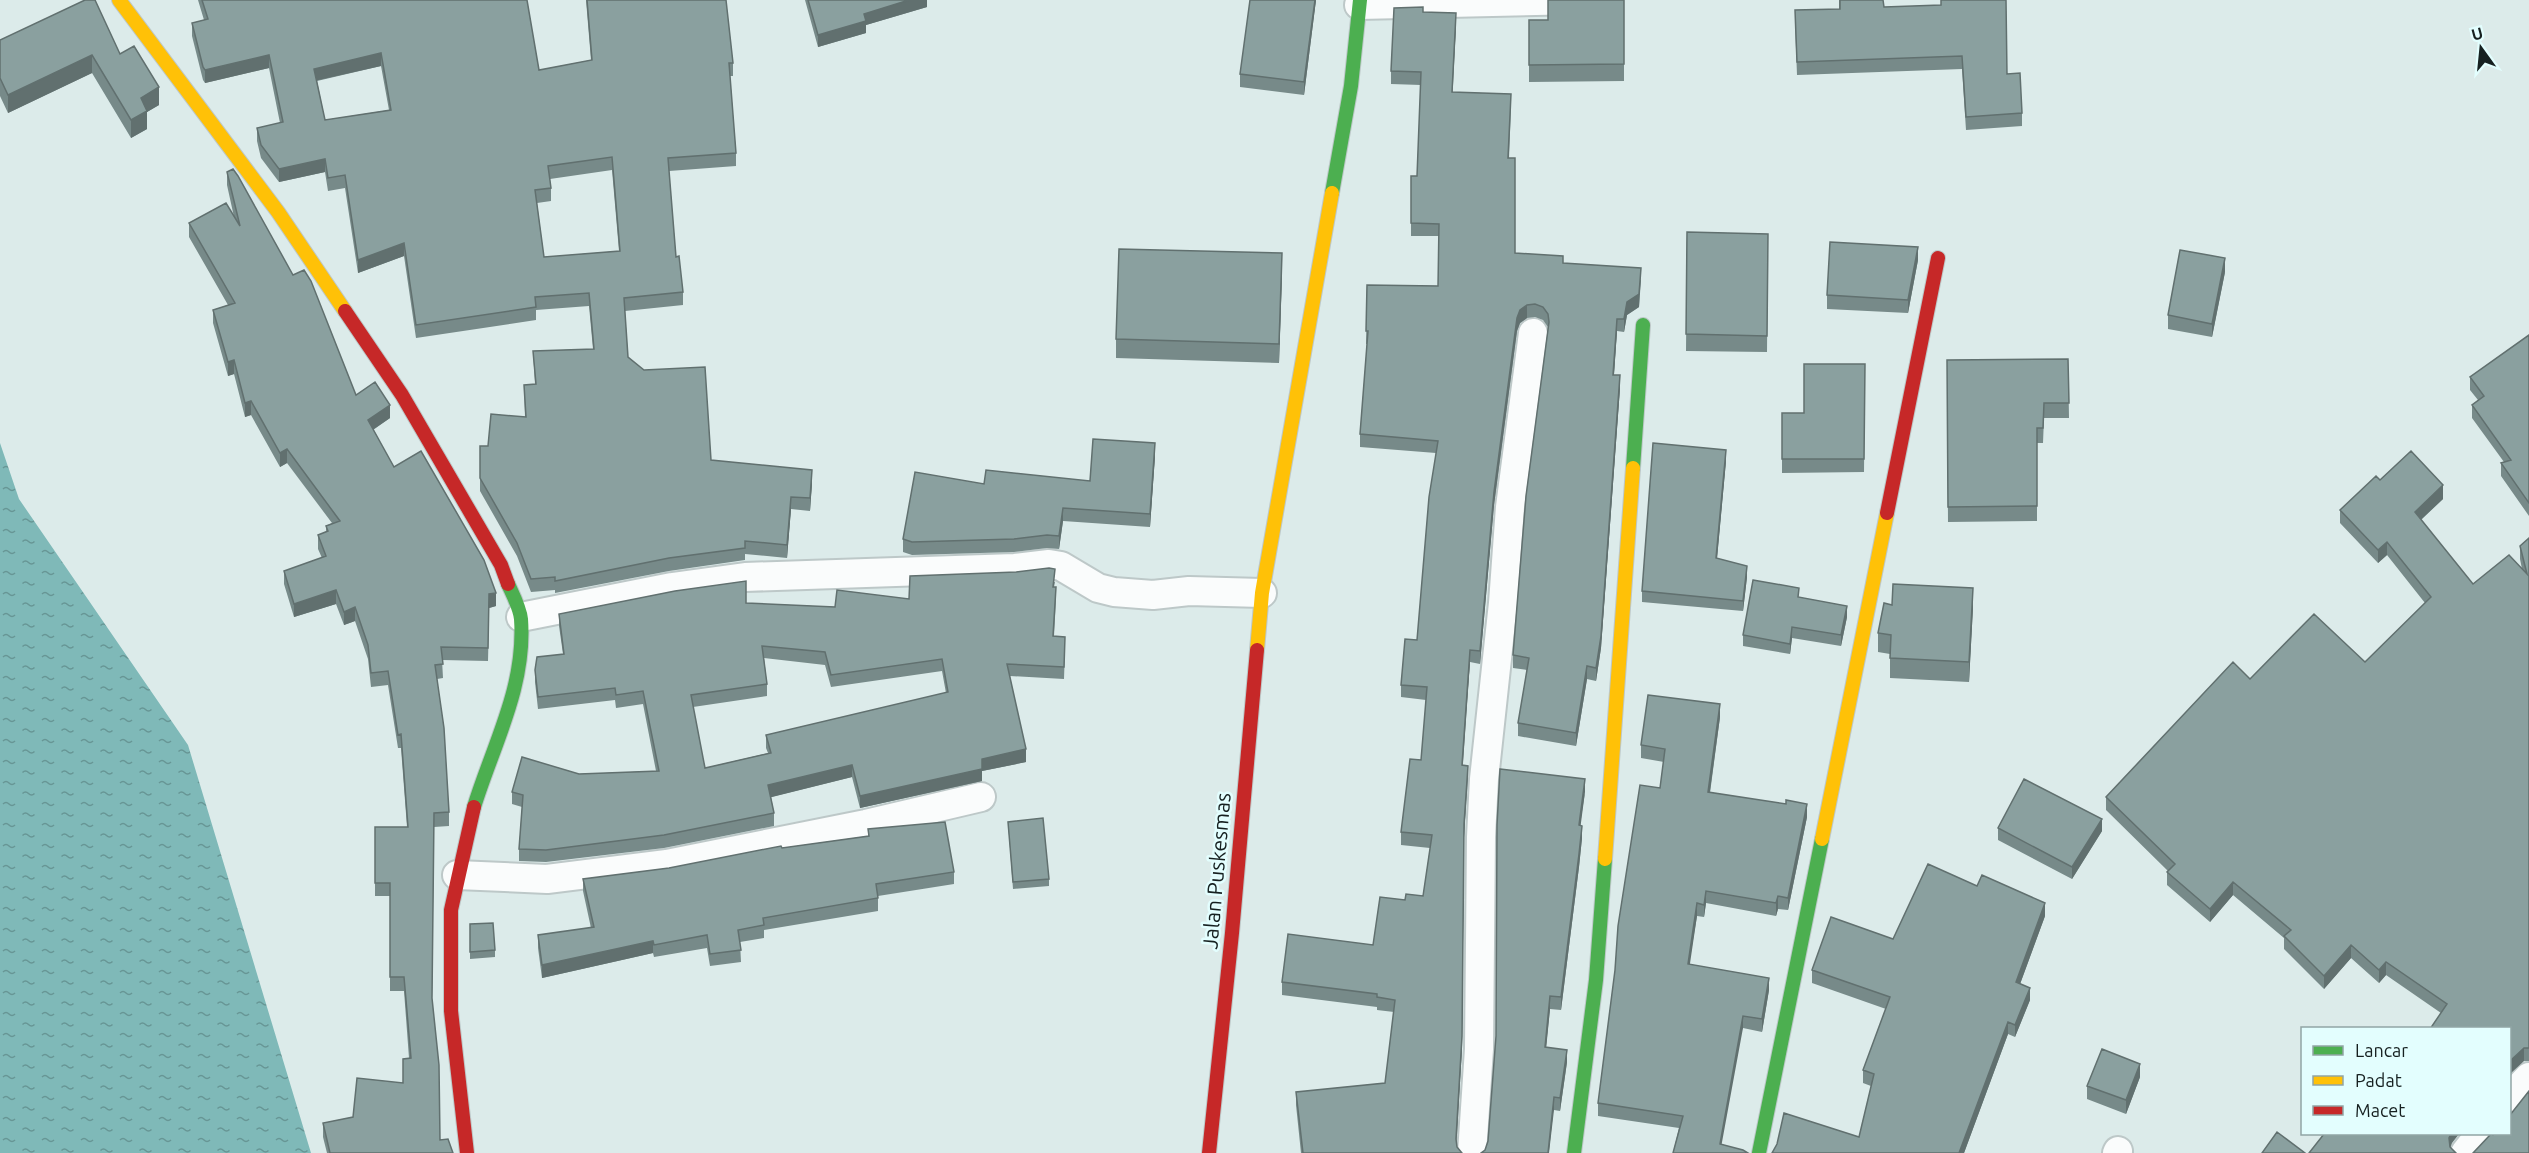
<svg xmlns="http://www.w3.org/2000/svg" width="2529" height="1153" viewBox="0 0 2529 1153" font-family="Ubuntu,sans-serif">
  <defs>
    <pattern id="water-ripples" width="26" height="14" patternUnits="userSpaceOnUse" patternTransform="scale(1.5)"><rect width="26" height="14" fill="#7fb9b8"/><path d="M2 4q2-2 4 0t4 0M15 11q2-2 4 0t4 0" fill="none" stroke="#679695"/></pattern>
  </defs>
  <rect width="100%" height="100%" fill="#dcebea"/>
  <path fill="url(#water-ripples)" d="M0 443 19 499 188 745 311 1153H0Z"/>
  <g fill="none" stroke-linecap="round" stroke-linejoin="round">
    <g stroke="#bdc8c8" stroke-width="32">
      <path id="street" d="M1359 5 1583 0
        M521 617 672 587 745 577 1015 568 1049 564 1061 566 1098 588 1114 592 1153 595 1189 591 1262 593
        M457 875 547 879 667 864 866 824 981 797
        M2510 1097 2529 1077
        M1472 1153 1479 1049 1481 837 1484 779 1503 603 1510 507 1533 333
        M2117 1153 2118 1151
        M2465 1153 2480 1134"/>
    </g>
    <g stroke="#bdc8c8" stroke-width="16">
      <path id="fast" d="M1332 193 1351 86 1360 0
        M1633 468 1643 325
        M474 807C493 745 526 687 521 619 520 608 513 595 508 584
        M1574 1153 1596 980 1605 859
        M1759 1153 1822 839"/>
    </g>
    <g stroke="#bdc8c8" stroke-width="16">
      <path id="slow" d="M119 0 278 212 345 311
        M1257 650 1262 593 1332 193
        M1822 839 1887 513
        M1605 859 1633 468"/>
    </g>
    <g stroke="#bdc8c8" stroke-width="16">
      <path id="jam" d="M345 311 402 395 501 565 508 584
        M1887 513 1938 258
        M467 1153 451 1011V910L474 807
        M1209 1153 1232 933 1257 650"/>
    </g>
    <use href="#street" stroke="#fafcfc" stroke-width="28"/>
    <use href="#fast" stroke="#4caf50" stroke-width="14"/>
    <use href="#slow" stroke="#ffc107" stroke-width="14"/>
    <use href="#jam" stroke="#c62828" stroke-width="14"/>
  </g>
  <path fill="#778a89" fill-rule="evenodd" d="M198 0H527L539 70 591 60 586 0H726L733 63V76H730L736 153V166L669 171 676 257 683 292V305L625 311 628 357 711 460 812 483 810 511 791 509 787 558 745 554V560L669 571 555 593V590L531 592 517 556 480 491V446H488L525 417 524 385 535 384 533 351 593 349 589 306 536 310V320L416 338 404 256 358 273 345 188 328 191 325 172 279 182 261 158 257 141V128L280 123 269 68 205 83 203 80 192 36V23L204 20ZM381 66 389 110 325 120 317 81ZM612 170 619 251 544 257 537 203 551 201V188L550 179Z
    M805 0H927V7L866 25V33L818 47Z
    M1316 0 1304 95 1240 87V74Z
    M1624 0V81L1529 82V20H1548Z
    M1839 0 1884 7 2007 74 2022 113V126L1966 130 1962 69 1797 75 1795 23 1839 9Z
    M1423 12 1456 26 1452 92 1511 107 1509 158 1515 253 1641 280 1639 307 1627 315 1624 332 1617 331 1614 375 1620 388 1601 648 1596 681 1587 679 1576 746 1518 736V723L1527 670 1513 668V655L1548 327 1543 320 1535 317 1527 318 1520 323 1517 331 1494 505 1480 664 1470 662 1462 765 1468 778 1464 837 1462 1048 1456 1142 1457 1147 1462 1153H1301L1296 1105V1092L1385 1083 1394 1012 1377 1010V1007L1282 995V982L1373 945 1405 900 1423 896 1430 848 1401 845V832L1421 760 1426 700 1401 697V685L1417 640 1436 453 1360 447V434L1367 344H1366L1367 285 1438 286 1439 236H1411V176H1417L1421 85 1391 84V71Z
    M0 40 120 54 159 105 147 112V129L131 138 92 73 8 113 0 96Z
    M227 172 356 395 390 418 373 430 394 467 496 606 489 608 488 661 442 660 443 678 437 679 449 812V826L434 827 432 999 440 1140 453 1153H327L323 1137V1123L353 1117 403 1083 409 1058 404 991H390V896H375V827H407L401 748H398L388 685 371 687 368 659 355 621 344 625 336 604 294 617 284 584V571L322 558 318 549V535L326 532V526L332 523 287 463 280 467 251 415 245 417 234 374 228 376 213 323V310L228 305 189 237V223L234 217 227 185Z
    M1687 232 1768 234 1767 352 1686 351Z
    M1918 260 1908 313 1827 309V295Z
    M2225 272 2212 337 2168 329V315Z
    M1282 273 1279 363 1116 358V339Z
    M2529 335V516L2501 476V463L2504 462 2472 418V405L2478 400 2470 390V377Z
    M2068 359 2069 418H2044L2043 443H2037V521L1948 522 1947 360Z
    M1865 364 1864 472 1782 473V413H1804Z
    M1155 456 1150 527 1063 521 1059 549 1047 548 1014 552 912 555 903 552V539L1090 481Z
    M1726 461 1717 559 1747 577 1743 611 1642 602V591Z
    M2380 480 2443 499 2421 520 2473 584 2522 569 2520 559V546L2529 538V1061H2524L2510 1029 2441 1013 2386 975 2379 983 2351 958 2324 989 2284 949V938L2233 895 2210 922 2167 885V872L2168 871 2106 810V797L2250 679 2365 662 2425 603 2387 555 2378 563 2340 523V510Z
    M1055 582 1054 587 1056 599 1054 636 1065 649 1064 679 1010 676 1026 762 982 771V781L860 808 852 777 771 797 774 813V826L664 848 546 862 519 861V849L522 807 512 804V792L579 774 656 771 643 704 616 708 615 700 538 709 535 682V670L563 654 559 626V614L746 603 835 607ZM764 658 825 665 831 687 942 671 946 693 766 735V748L768 753 705 768 693 707 767 696V684Z
    M1799 598 1847 617 1841 646 1792 638 1790 654 1743 646V635Z
    M1892 605 1973 607 1969 682 1890 678V654L1878 652V633Z
    M1720 717 1710 793 1807 817 1788 910 1778 909 1776 916 1706 903 1704 917 1697 916 1689 964 1769 990 1762 1032 1743 1028 1673 1153 1679 1128 1598 1116V1103L1660 788 1664 762 1641 758V745Z
    M1585 792 1580 825 1582 838 1579 867 1561 1010 1550 1009 1546 1047 1567 1062 1560 1111 1554 1110 1485 1150 1488 1141Z
    M1008 822 1049 879V886L1013 889Z
    M1998 828 2102 831 2072 879 1998 840Z
    M868 829 954 872V884L878 896V911L764 930V938L740 942 741 962 710 966 707 948 654 957 653 953 542 978 538 948V935L591 928 583 891V879L669 868 782 848 868 836Z
    M2045 916 2020 984 2030 1000 2015 1037 2008 1034 1964 1153H1772L1859 1137 1871 1086 1863 1083V1070L1886 1009 1812 983V970L1893 939Z
    M470 924 495 950V957L470 959Z
    M2140 1077 2126 1114 2087 1099V1086Z"/>
  <path fill="#61706f" d="M909 0H927V7L866 25V33L818 47V35L864 14Z
    M1315 0H1316L1304 95V82Z
    M1456 13V26L1452 105V92Z
    M381 53V66L314 81V69Z
    M92 55V73L8 113V95Z
    M269 55V68L205 83V70Z
    M159 87V105L147 112V129L131 138V120L141 98Z
    M325 159V172L279 182V169Z
    M404 243V256L358 273V260Z
    M1918 247V260L1908 313V300Z
    M1282 253V273L1279 363V344Z
    M2225 258V272L2212 337V324Z
    M1641 268 1639 307 1627 315 1624 332V319L1627 302Z
    M1527 305V318L1520 323 1517 331 1494 505 1480 664V651L1494 492 1517 318 1520 310Z
    M1617 319V331L1613 388V375Z
    M234 360V374L228 376V362Z
    M1620 375V388L1601 648 1596 681V668Z
    M251 401V415L245 417V403Z
    M390 405V418L368 433V420Z
    M1155 443V456L1150 527V514Z
    M287 449V463L280 467V453Z
    M1726 450V461L1716 569V558Z
    M812 470V483L810 511V498Z
    M2443 485V499L2415 525V512Z
    M791 497V509L787 558V545Z
    M1063 508V521L1059 549V536Z
    M2387 542V555L2378 563V550Z
    M1747 566V577L1743 611V601Z
    M1973 588V607L1969 682V662Z
    M336 590V604L294 617V604Z
    M496 593V606L489 608 488 661 489 594Z
    M1847 606V617L1841 646V635Z
    M355 607V621L344 625V612Z
    M1792 627V638L1790 654V644Z
    M1470 650V662L1462 778V765Z
    M1587 666V679L1576 746V733Z
    M1720 704V717L1708 805V792Z
    M1026 749V762L982 771V781L860 808V796L982 759Z
    M852 765V777L768 798V785Z
    M1468 766 1464 837 1462 1048 1456 1152 1464 824Z
    M1585 779V792L1579 838V825Z
    M1807 804V817L1788 910V898Z
    M2102 819V831L2072 879V867Z
    M1582 826V838L1579 867 1561 1010V997Z
    M2233 882V895L2210 922V909Z
    M1706 891V903L1704 917V905Z
    M1778 896V909L1776 916V903Z
    M1697 903V916L1688 977V964Z
    M2045 903V916L2016 995V982Z
    M653 941V953L542 978V965Z
    M2351 945V958L2324 989V976Z
    M2386 962V975L2379 983V970Z
    M1769 978V990L1762 1032V1019Z
    M2030 988V1000L2015 1037V1025Z
    M1550 996V1009L1545 1060V1047Z
    M1743 1016V1028L1720 1153V1144Z
    M2008 1022V1034L1964 1153H1959Z
    M2524 1048V1061L2510 1074V1061Z
    M1567 1050V1062L1560 1111V1098Z
    M2140 1064V1077L2126 1114V1100Z
    M1554 1097V1110L1549 1153H1548Z
    M2451 1134H2459L2452 1143 2449 1151V1138Z"/>
  <path fill="#8aa09f" stroke="#61706f" stroke-width="1.5" fill-rule="evenodd" d="M85 0H95L120 54 134 46 159 87 141 98 147 111 131 120 92 55 8 95 0 78V40Z
    M202 0H527L539 70 592 60 587 0H726L733 63H729L736 153 668 158 676 257 679 256 683 292 624 298 628 357 644 370 705 367 711 460 812 470 810 498 791 497 787 545 745 541V548L669 558 555 581V577L531 579 517 543 480 478V446H488L491 414 526 417 524 385 536 384 533 351 594 349 589 293 535 297 536 307 416 325 404 243 358 260 345 175 328 178 325 159 279 169 261 145 257 128 283 122 269 55 205 70 203 67 192 23 208 19ZM381 53 391 110 325 120 314 69ZM612 157 620 251 544 257 535 190 551 188 548 166Z
    M808 0H909L864 14 866 21 818 35Z
    M1250 0H1315L1304 82 1240 74Z
    M1548 0H1624V64L1529 65V20H1548Z
    M1840 0H1883L1884 7 1941 5V0H2006L2007 74 2020 73 2022 113 1966 117 1962 56 1797 62 1795 10 1840 9Z
    M1423 7V12L1456 13 1452 92 1511 94 1508 158H1515V253L1563 256V263L1641 268 1639 294 1627 302 1624 319H1617L1613 375H1620L1601 636 1596 668 1587 666 1576 733 1518 723 1529 658 1513 655 1526 496 1549 322 1548 314 1543 307 1535 304 1527 305 1520 310 1517 318 1494 492 1480 651 1470 650 1462 765 1468 766 1464 824 1462 1036 1456 1139 1457 1147 1462 1153H1303L1296 1092 1385 1083 1395 1000 1377 997V994L1282 982 1288 934 1373 945 1380 897 1405 900 1406 894 1423 896 1432 835 1401 832 1410 759 1421 760 1427 687 1401 685 1405 639 1417 640 1429 497 1438 441 1360 434 1368 331H1366L1367 285 1438 286 1439 224 1411 223V176H1417L1421 72 1391 71 1394 8Z
    M233 169 238 176 293 275 304 270 311 281 356 395 375 382 390 405 368 420 394 467 421 451 484 560 496 593 489 594 488 648 441 647 443 664 435 665 444 728 449 812 434 813 432 998 439 1065 440 1140 448 1139 453 1153H330L323 1123 353 1117 357 1078 403 1083V1059L411 1058 404 977H390V883H375V827H408L401 734 398 735 388 671 371 673 368 645 355 607 344 612 336 590 294 604 284 571 326 556 318 535 328 531 326 526 340 521 287 449 280 453 251 401 245 403 234 360 228 362 213 310 235 303 189 223 226 203 240 226 227 172Z
    M1687 232 1768 234 1767 336 1686 334Z
    M1830 242 1918 247 1908 300 1827 295Z
    M1119 249 1282 253 1279 344 1116 339Z
    M2180 250 2225 258 2212 324 2168 315Z
    M2529 335V503L2501 463 2511 460 2472 405 2484 396 2470 377Z
    M2068 359 2069 403H2044L2043 428H2037V506L1948 507 1947 360Z
    M1804 364H1865L1864 459H1782V413H1804Z
    M1093 439 1155 443 1150 514 1063 508 1059 536 1047 535 1014 539 912 542 903 539 915 472 984 484 986 470 1090 481Z
    M1653 443 1726 450 1716 558 1747 566 1743 601 1642 591Z
    M2411 451 2443 485 2415 512 2473 584 2509 555 2527 574 2520 546 2529 538V1048H2524L2510 1061V1029H2430L2447 1004 2386 962 2379 970 2351 945 2324 976 2284 936 2291 930 2233 882 2210 909 2167 872 2175 864 2106 797 2233 662 2250 679 2314 614 2365 662 2431 597 2387 542 2378 550 2340 510 2376 476 2380 480Z
    M1049 568 1055 569 1053 587H1056L1053 636 1065 637 1064 667 1007 664 1026 749 982 759V769L860 796 852 765 768 785 774 813 664 835 546 850 519 849 523 795 512 792 522 757 579 774 659 771 643 691 616 695 615 688 538 697 535 670 537 657 564 654 559 614 675 591 746 581V603L835 607 837 590 909 599 910 576 1016 572ZM762 646 825 652 831 675 942 659 948 692 766 735 771 753 705 768 691 695 767 684Z
    M1753 580 1799 588 1798 597 1847 606 1841 635 1792 627 1790 644 1743 635Z
    M1893 584 1973 588 1969 662 1890 658 1891 635 1878 633 1884 603 1892 605Z
    M1648 695 1720 704 1708 792 1786 804V800L1807 804 1788 898 1778 896 1776 903 1706 891 1704 905 1697 903 1688 964 1769 978 1762 1019 1743 1016 1720 1144 1743 1150 1748 1153H1673L1683 1116 1598 1103 1615 970 1618 926 1640 785 1660 788 1665 749 1641 745Z
    M1500 769 1585 779 1579 825 1582 826 1579 854 1561 997 1550 996 1545 1047 1567 1050 1560 1098 1554 1097 1548 1153H1481L1485 1150 1488 1141 1496 1036 1497 825Z
    M2024 779 2102 819 2072 867 1998 828Z
    M1043 818 1049 879 1013 882 1008 822Z
    M945 822 954 872 876 884 878 898 763 918 764 925 738 930 741 950 710 954 707 935 654 945 653 941 542 965 538 935 594 927 583 879 669 868 781 846 782 848 869 836 868 829Z
    M1928 864 1977 886 1982 875 2045 903 2016 982 2030 988 2015 1025 2008 1022 1959 1153H1772L1777 1144 1784 1113 1859 1137 1874 1074 1863 1070 1890 997 1812 970 1831 917 1893 939Z
    M493 923 495 950 470 952V924Z
    M2102 1049 2140 1064 2126 1100 2087 1086Z
    M2529 1091V1153H2473L2491 1134 2493 1135 2494 1134H2510V1115Z
    M2277 1132 2305 1153H2262Z
    M2324 1134H2451L2449 1138 2450 1147 2456 1153H2309Z"/>
  <g text-anchor="middle" dominant-baseline="central" stroke-width="5" stroke-linejoin="round" paint-order="stroke">
    <g font-size="21" fill="#162020" stroke="#e3fefe">
      <text transform="translate(1216 871) rotate(-85)">Jalan Puskesmas</text>
    </g>
  </g>
  <rect x="2301" y="1027" width="210" height="108" fill="#e3fefe" stroke="#91a5a5" stroke-width="1.5"/>
  <rect x="2313" y="1046" width="30" height="9" fill="#4caf50" stroke="#91a5a5" stroke-width="1.5"/>
  <text x="2355" y="1057" font-size="18" fill="#162020">Lancar</text>
  <rect x="2313" y="1076" width="30" height="9" fill="#ffc107" stroke="#91a5a5" stroke-width="1.5"/>
  <text x="2355" y="1087" font-size="18" fill="#162020">Padat</text>
  <rect x="2313" y="1106" width="30" height="9" fill="#c62828" stroke="#91a5a5" stroke-width="1.5"/>
  <text x="2355" y="1117" font-size="18" fill="#162020">Macet</text>
  <g transform="translate(2481 48) rotate(345)" stroke="#e3fefe" stroke-width="4.5" paint-order="stroke">
  <path d="M0-4.5L10 22L0 15L-10 22Z" fill="#162020"/>
  <text y="-9" font-size="16" font-weight="bold" text-anchor="middle" fill="#162020">U</text>
  </g>
</svg>
